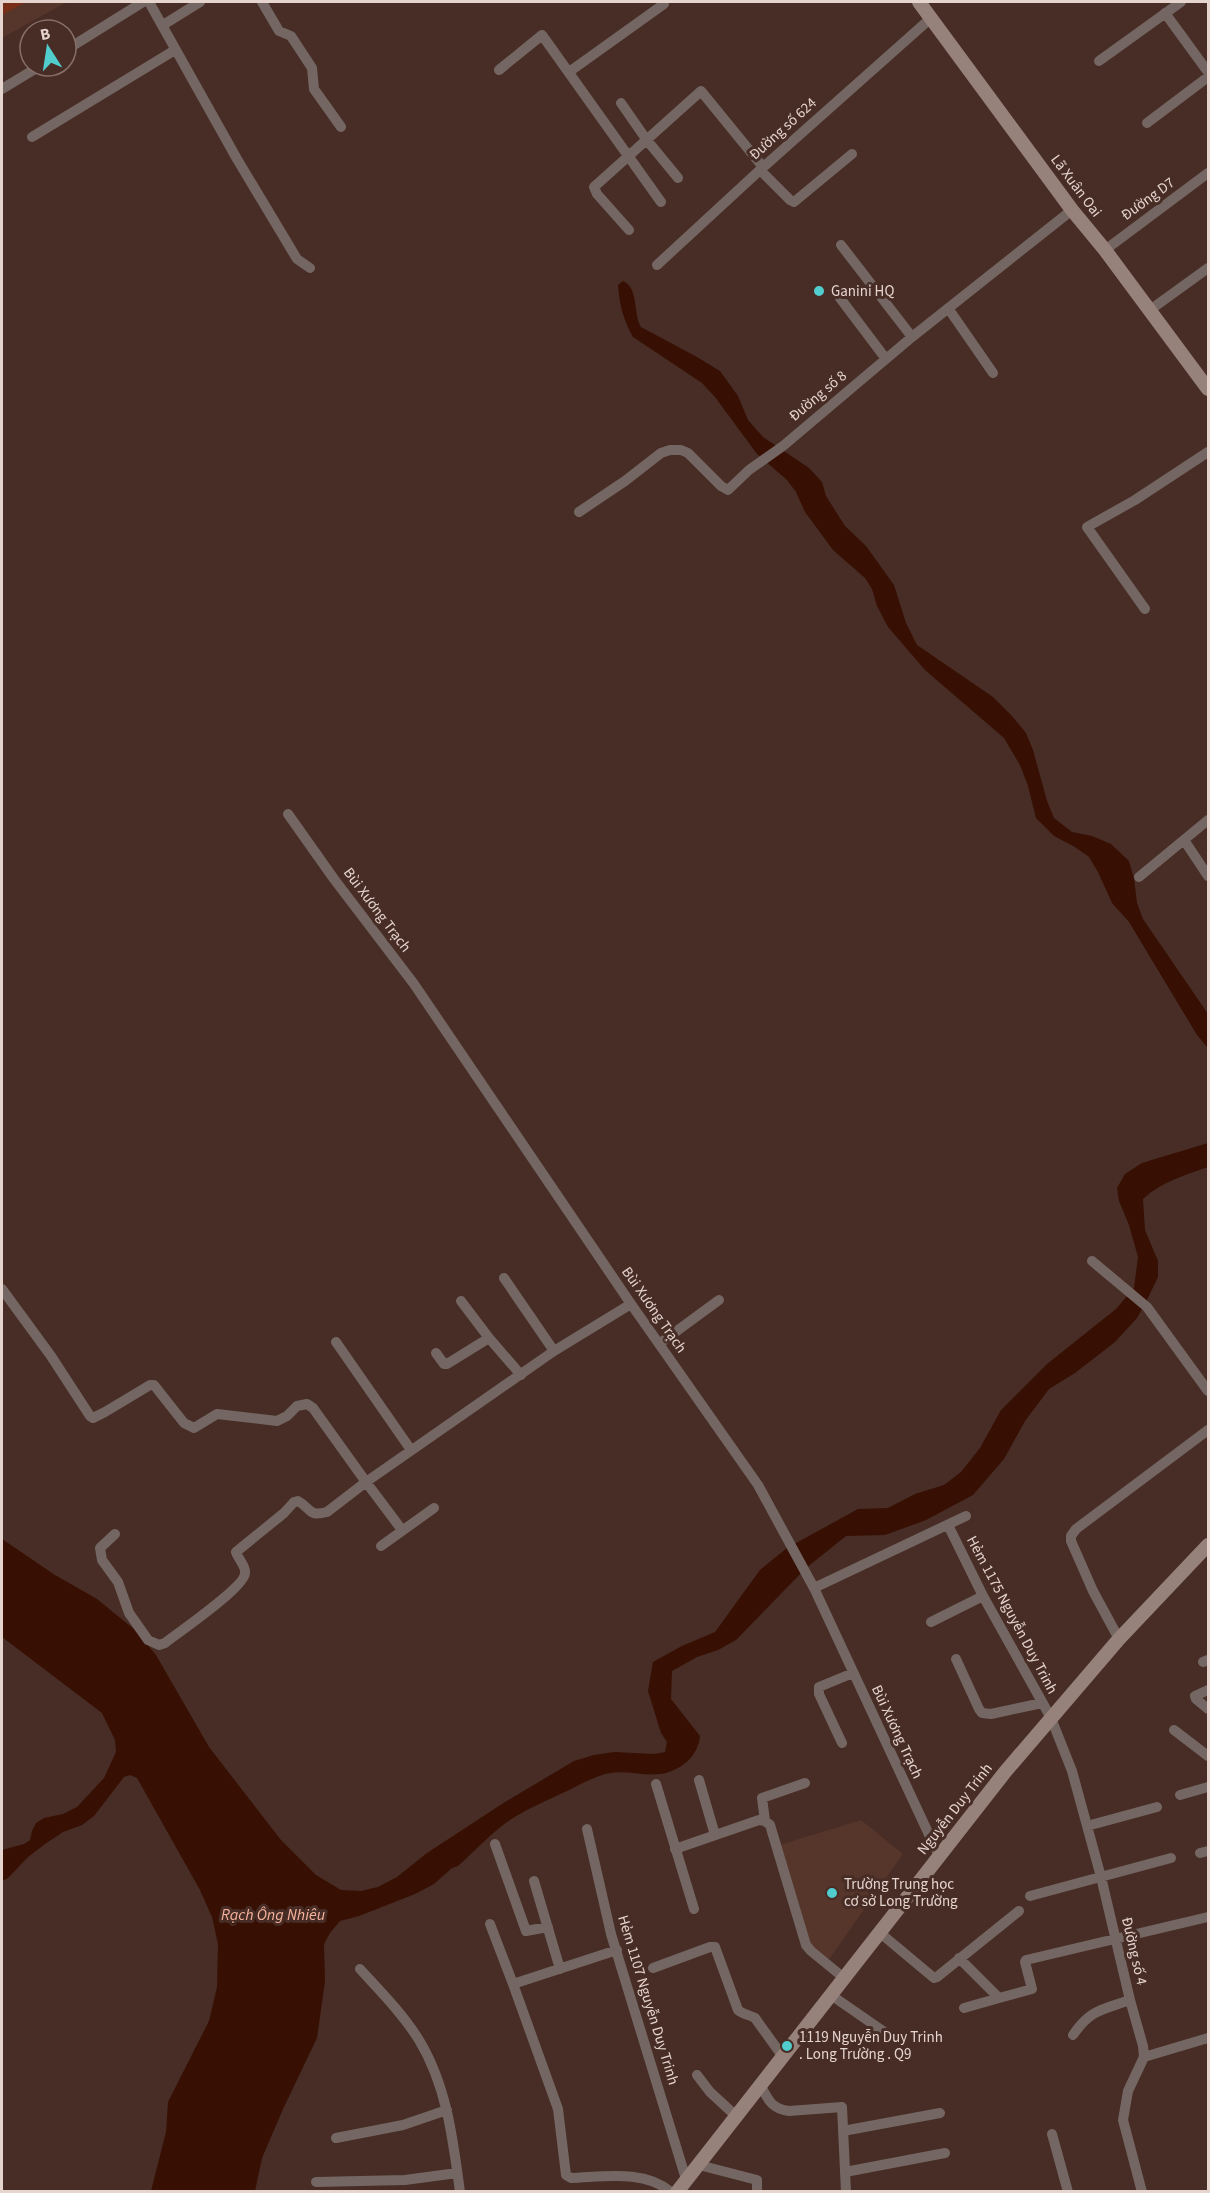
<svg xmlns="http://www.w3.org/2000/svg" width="1210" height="2193" viewBox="0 0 1210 2193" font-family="'Source Sans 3',sans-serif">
  <rect width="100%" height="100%" fill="#472d25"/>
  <path fill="#56352b" d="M2 2H67L2 38Z
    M861 1820 903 1854 828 1961 804 1941 773 1847Z"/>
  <path fill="#772f17" d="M2 2H26L2 15Z"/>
  <path fill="#370f03" d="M623 281C639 288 633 314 641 327L697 357 720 371 738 396 748 420 763 437 809 468 822 482 826 496 845 526 866 546 894 585 906 623 917 645 993 697 1012 716 1026 733 1033 750 1047 801 1054 818 1072 832 1092 836 1111 844 1129 861 1134 879 1137 903 1143 919 1208 1014V1048L1197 1035 1129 922 1112 903 1098 872 1089 857 1075 847 1054 836 1036 818 1028 786 1020 765 1004 738 925 670 888 627 877 606 872 589 865 578 833 550 805 512 796 492 787 480 757 454 715 397 702 383 633 337C624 322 619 303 618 285Z
    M1208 1143V1167C1185 1175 1161 1182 1143 1199L1145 1230 1158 1261V1277L1146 1302 1137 1318 1115 1342 1075 1373 1049 1389 1025 1421 1004 1459 973 1495 926 1520 885 1535 846 1536 806 1568 736 1640 718 1650 697 1657 672 1671 671 1699 700 1736C698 1754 686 1766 669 1772 650 1779 626 1768 605 1774 592 1778 579 1785 567 1791 548 1800 528 1808 510 1820 491 1833 475 1851 458 1866L452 1868 434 1884 415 1894 359 1916 340 1921 330 1933 324 1944 325 1981 317 2038 283 2109 262 2158 255 2191H151L166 2132 168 2102 209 2021 217 1987 218 1944 212 1917 200 1890 137 1778 130 1775 124 1777 94 1816 82 1825 63 1832 45 1844 28 1857 8 1878 2 1881V1850L24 1844 30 1840 32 1831 36 1823 44 1818 63 1814 77 1807 104 1778 116 1752 115 1740 102 1713 2 1637V1539L55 1575 97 1599 135 1630 156 1655 209 1747 281 1840 316 1875 341 1890 361 1891 378 1887 397 1877 427 1853 505 1802 574 1761 594 1755 614 1752 654 1754 665 1752 667 1742 661 1733 648 1691 653 1662 682 1646 715 1632 760 1570 787 1548 858 1509 888 1508 915 1494 944 1485 961 1472 980 1448 1001 1410 1047 1364 1116 1309 1134 1288 1138 1257 1129 1225 1119 1201 1117 1188 1125 1174 1142 1163Z"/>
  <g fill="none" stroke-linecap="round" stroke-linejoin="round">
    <path stroke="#746662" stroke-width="10" d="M149 2 237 159 297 259 310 268
      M262 2 279 31 291 36 312 68 314 89 341 127
      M1165 13 1208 72
      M163 25 200 2
      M66 50 143 2
      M1099 61 1181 2
      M499 70 542 35 661 202
      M569 72 664 4
      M2 89 40 66
      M621 103 646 139 678 178
      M1147 123 1208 77
      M32 137 175 50
      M760 170 790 200 794 202 852 154
      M629 230 597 194 594 187 701 91 763 167
      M841 245 912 337
      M1105 250 1208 173
      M657 265 760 170 931 18
      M840 298 886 359
      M948 308 993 373
      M1150 310 1208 268
      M579 512 625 481 661 453 670 450H681L688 453 721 486 728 490 749 470 783 446 912 337 1072 210
      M1145 609 1087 527 1135 500 1208 452
      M288 814 334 879 414 984 631 1304 758 1485 814 1588 939 1856
      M1184 840 1208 876
      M1139 877 1208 820
      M1092 1261 1147 1307 1208 1391
      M504 1278 554 1351
      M2 1289 51 1356 90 1416 93 1418 105 1412 150 1385H154L184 1423 194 1428 217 1414 277 1421 287 1416 297 1406 307 1404 313 1408 366 1482 554 1351 631 1304
      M461 1301 489 1338 521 1375
      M336 1342 411 1450
      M659 1344 719 1300
      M436 1353 444 1364H447L489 1338
      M948 1525 983 1596 1051 1718 1072 1771 1101 1877 1130 2000 1143 2046 1144 2057 1128 2091 1123 2120 1142 2192
      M115 1534 100 1548 102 1560 118 1582 129 1613 148 1640 159 1645 165 1643C179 1632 245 1587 245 1573 246 1566 238 1559 236 1552L284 1513 294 1502 298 1501C312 1509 308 1517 327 1512L366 1482 402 1530
      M381 1546 434 1508
      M814 1588 966 1516
      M931 1622 983 1596
      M1119 1639 1093 1591 1071 1541V1536L1076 1529 1208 1430
      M956 1659 979 1709 982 1713 991 1714 1042 1703
      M1203 1662 1208 1660
      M1208 1690 1195 1696 1196 1699 1208 1709
      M1174 1730 1208 1756
      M842 1743 819 1694V1687L853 1673
      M699 1780 715 1835
      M656 1784 694 1909
      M1180 1795 1208 1787
      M765 1821 762 1798 805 1783
      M1087 1826 1157 1807
      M587 1829 611 1934 686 2179
      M495 1844 526 1931 548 1927
      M675 1849 759 1820 765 1821 770 1825 806 1945 811 1951 844 1978
      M1200 1853 1208 1851
      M534 1881 560 1969
      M1030 1896 1171 1858
      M490 1924 513 1984 617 1950
      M879 1932 934 1978 937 1977 1019 1911
      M959 1958 999 1998 1032 1989 1025 1962 1026 1960 1208 1917
      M653 1968 710 1947H715L738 2010C743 2015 749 2014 755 2018L783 2057
      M360 1969C381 1992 403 2014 419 2040 447 2086 453 2140 460 2192
      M513 1984 558 2109 566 2175 571 2178C603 2177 644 2169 671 2192
      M831 1995 883 2031
      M964 2008 999 1998
      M1073 2035C1091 2009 1102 2010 1130 2000
      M1144 2057 1208 2038
      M697 2075 710 2092 736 2116
      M761 2086C768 2100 772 2109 789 2111L842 2107 846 2192
      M843 2131 940 2113
      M1052 2134 1068 2192
      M336 2138 403 2125 447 2110
      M699 2165 757 2180V2192
      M845 2172 945 2153
      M316 2182 405 2180 457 2173"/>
    <path stroke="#97817b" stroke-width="14" d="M919 2 1072 210 1105 250 1208 389
      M677 2192 1005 1772 1119 1639 1208 1545"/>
  </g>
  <g fill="#52cdce" stroke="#472d25" stroke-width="2">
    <circle cx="819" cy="291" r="6"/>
    <circle cx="832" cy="1893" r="6"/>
    <circle cx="787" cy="2046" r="6"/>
  </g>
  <g text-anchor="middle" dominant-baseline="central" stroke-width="6" stroke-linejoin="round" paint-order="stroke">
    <g font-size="15" fill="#e6d4cf" stroke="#472d25">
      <text transform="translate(783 129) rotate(-42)">Đường số 624</text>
      <text transform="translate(1076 186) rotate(53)">Lã Xuân Oai</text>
      <text transform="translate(1148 199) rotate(-36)">Đường D7</text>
      <text transform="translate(818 396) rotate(-40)">Đường số 8</text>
      <text transform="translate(377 910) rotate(53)">Bùi Xương Trạch</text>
      <text transform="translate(654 1310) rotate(55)">Bùi Xương Trạch</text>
      <text transform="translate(1012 1615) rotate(62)">Hẻm 1175 Nguyễn Duy Trinh</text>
      <text transform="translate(897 1732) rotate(65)">Bùi Xương Trạch</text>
      <text transform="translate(955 1809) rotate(-52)">Nguyễn Duy Trinh</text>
      <text transform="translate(1134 1951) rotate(77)">Đường số 4</text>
      <text transform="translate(648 2000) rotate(73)">Hẻm 1107 Nguyễn Duy Trinh</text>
    </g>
    <g font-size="15" fill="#e6d4cf" stroke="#472d25" text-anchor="start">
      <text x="831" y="291">Ganini HQ</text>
      <text x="844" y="1884">Trường Trung học<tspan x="844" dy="17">cơ sở Long Trường</tspan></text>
      <text x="799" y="2037">1119 Nguyễn Duy Trinh<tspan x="799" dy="17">. Long Trường . Q9</tspan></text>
    </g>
    <g font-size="16" font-style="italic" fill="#f6b29d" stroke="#472d25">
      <text x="273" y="1915">Rạch Ông Nhiêu</text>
    </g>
  </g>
  <rect width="1210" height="2193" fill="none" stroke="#e6d4cf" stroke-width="6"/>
  <g transform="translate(48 48) rotate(348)"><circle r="28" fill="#472d25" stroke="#877069" stroke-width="1.5"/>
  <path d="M0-4.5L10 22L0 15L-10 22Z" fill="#52cdce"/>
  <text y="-9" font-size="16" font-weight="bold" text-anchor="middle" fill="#e6d4cf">B</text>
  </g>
</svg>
